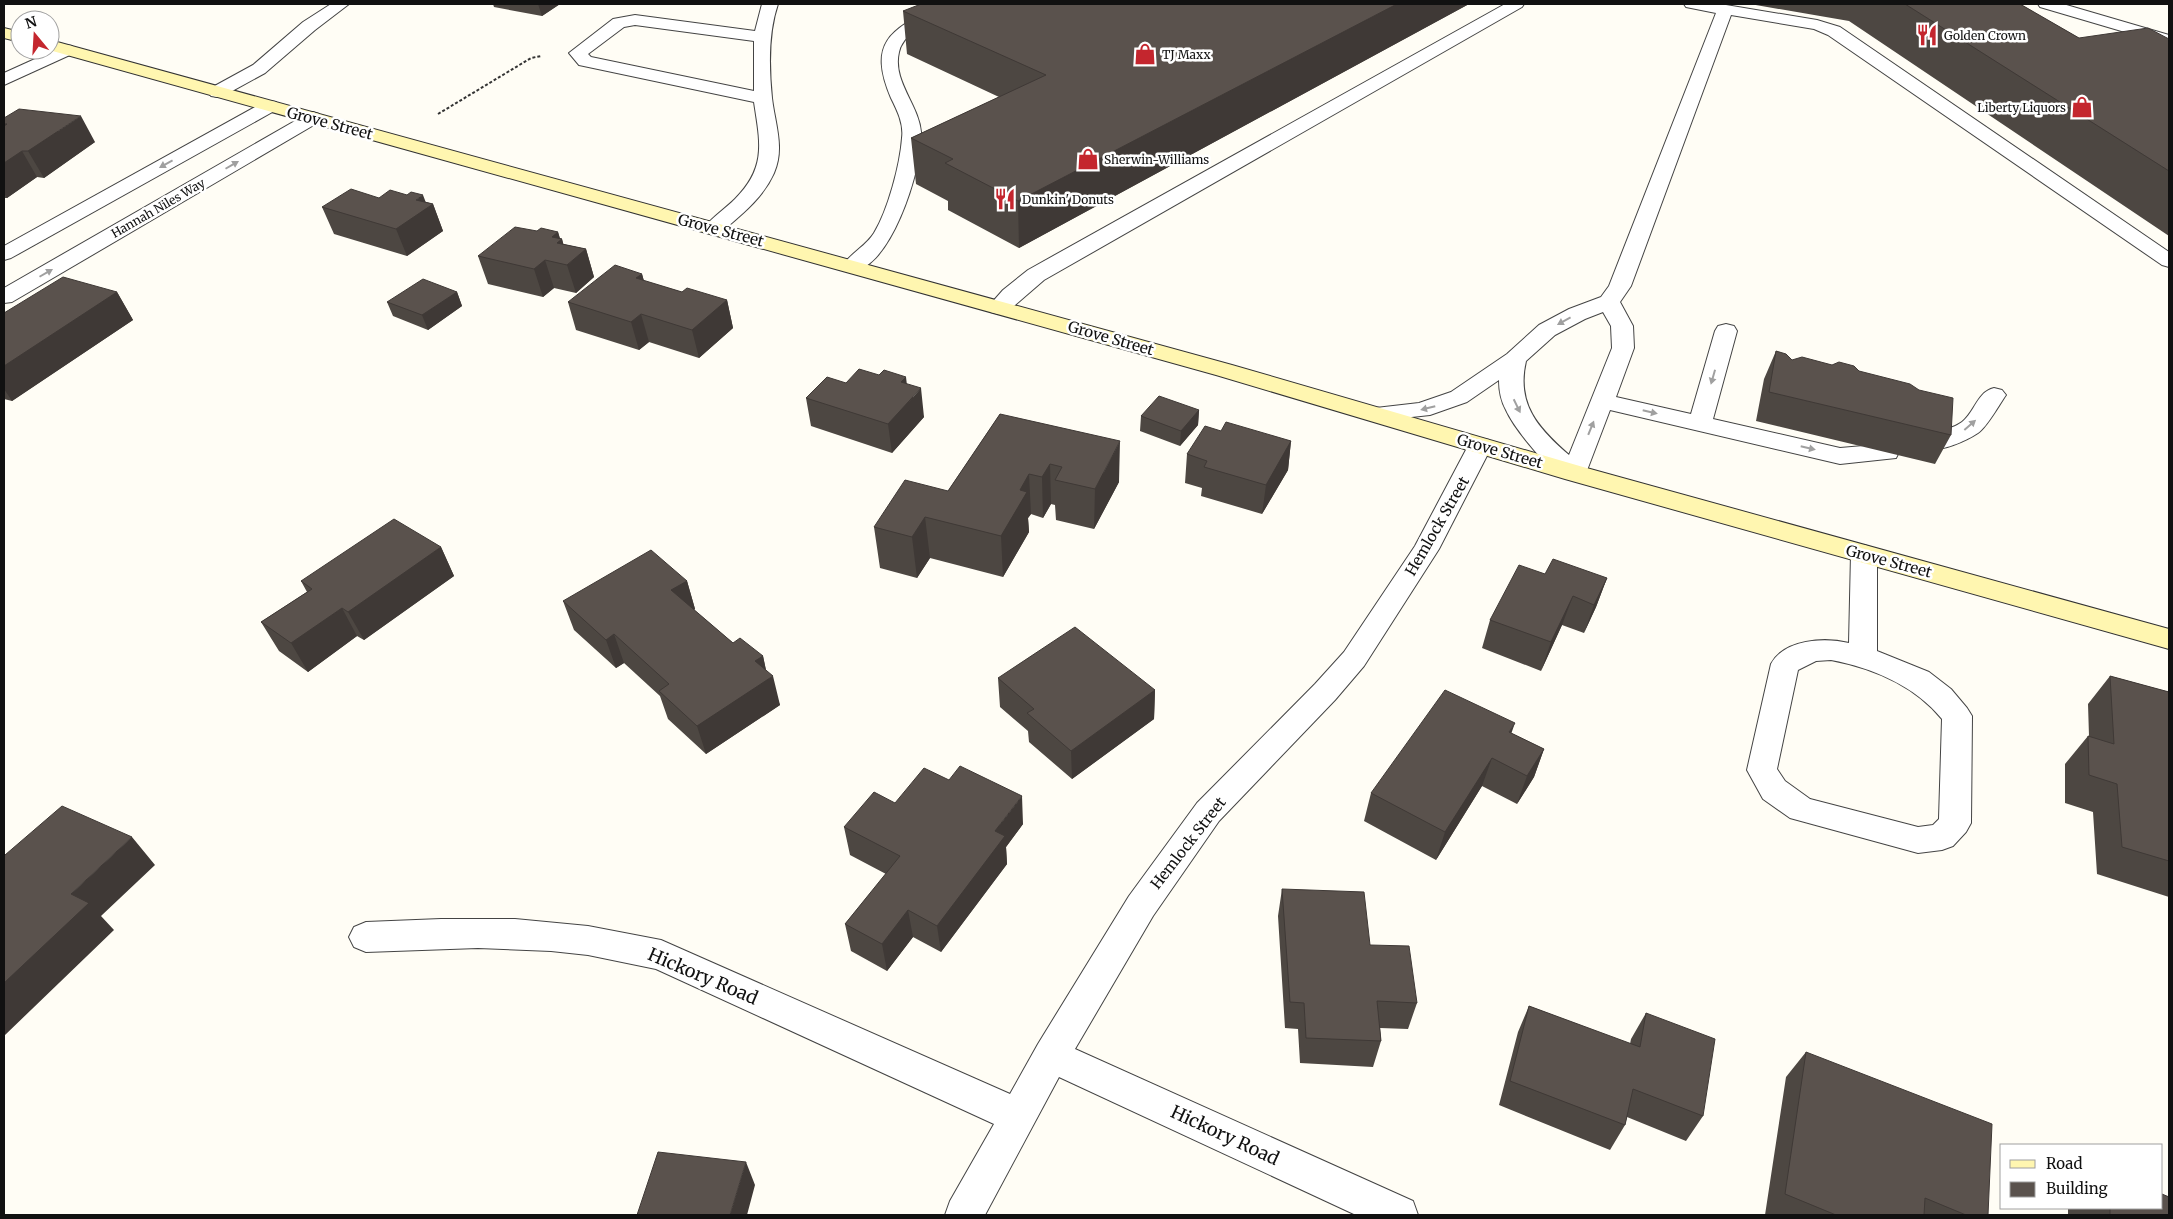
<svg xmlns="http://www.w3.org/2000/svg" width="2173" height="1219" viewBox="0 0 2173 1219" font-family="Merriweather,serif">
  <rect width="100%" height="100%" fill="#fffdf5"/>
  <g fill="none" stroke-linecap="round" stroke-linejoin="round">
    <g stroke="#444" stroke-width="2">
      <path id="service" d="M331 4H349L315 30 265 73 223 96 217 97 211 96 208 92 211 88 253 65 303 22Z
        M762 4H778C768 33 769 68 772 98 775 124 785 148 774 173 763 198 741 215 721 232L714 234 707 232 704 228C712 217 725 209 735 199 767 167 760 142 754 102L579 65 569 53 613 19 635 15 755 31ZM635 25 754 41V91L591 57 588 54 624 27Z
        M941 4H960L958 7C939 18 904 29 899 52 892 81 919 105 921 132 924 164 888 281 846 270L842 266C851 253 866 246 874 233 888 210 900 165 902 138 904 124 897 110 891 98 866 39 894 29 941 4Z
        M1505 4H1524L1522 7 1044 280 1007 312 999 314 991 312 988 307 1003 290 1028 270Z
        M1684 4H1720L1817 20 1840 27 2169 252V267L2162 265 1828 35 1814 29 1731 15 1631 286 1620 302 1633 326 1634 348 1616 397 1691 414 1715 331 1718 326 1726 324 1734 326 1737 331 1713 419 1840 448 1887 444 1896 446 1899 452 1896 458 1840 464 1610 410 1586 473 1583 479C1577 480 1573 481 1568 479 1550 473 1514 428 1506 410 1501 401 1499 391 1499 380L1467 402 1430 415 1375 421 1367 419 1363 414 1367 409 1419 403 1451 392 1507 354 1539 325 1569 309 1601 297 1609 286 1716 13 1686 7ZM1603 312 1611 326 1612 348 1569 455C1538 428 1516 404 1526 361L1555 335 1585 319Z
        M2038 4H2063L2169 35V45L2040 7Z
        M66 45 72 46 75 50 72 54 4 85V73Z
        M1994 388 2002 390 2006 395C1999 405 1987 427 1978 433 1966 441 1941 452 1927 449L1924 443C1932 430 1950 431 1962 422 1975 412 1977 392 1994 388Z
        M1864 545 1873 548 1877 554V651L1929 672 1951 689 1967 708 1972 716 1971 823 1966 832 1953 846 1942 850 1918 853 1790 818 1763 799 1747 770 1771 664C1784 639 1825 637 1849 643L1851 554 1855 548ZM1831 660C1873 668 1915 686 1942 719L1939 819 1933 825 1918 827 1810 799 1785 781 1777 769 1798 670 1816 661Z"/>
    </g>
    <g stroke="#444" stroke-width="2">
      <path id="minor" d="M270 101 276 102 279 106 276 110 11 258 4 260V246L264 102Z
        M313 112 319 114 322 118 319 122 12 302 4 303V288L307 114Z
        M1480 438 1489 440 1492 446 1439 549 1364 666 1335 700 1219 821 1153 916 1075 1049 1413 1201 1418 1215H1356L1059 1077 985 1215H945L950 1201 994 1124 656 969 588 955 551 951 478 948 366 952 354 947 349 937 354 927 366 922 441 919H515L588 926 661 940 1010 1094 1038 1044 1129 896 1197 803 1315 684 1344 652 1415 546 1468 446 1471 440Z"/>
    </g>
    <g stroke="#333" stroke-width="2">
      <path id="secondary" d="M4 28 20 32V42L4 38Z
        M50 40 1232 365 1583 467 2169 629V649L1565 479 1216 375 49 50Z"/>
    </g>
    <path stroke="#333" stroke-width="2" stroke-dasharray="3 2" stroke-linecap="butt" d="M438 114 531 58 541 56"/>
    <use href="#service" fill="#fff" fill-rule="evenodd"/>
    <use href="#minor" fill="#fff" fill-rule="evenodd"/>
    <use href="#secondary" fill="#fff6b0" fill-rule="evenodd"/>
  </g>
  <path fill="#4d4742" d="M493 4H560L542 16 494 7Z
    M1469 4 1019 248 948 210V201L916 184 911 138 999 97 907 54 903 11Z
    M1750 4H2020L2079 38 2169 39V236L1849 21Z
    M4 118 95 142 44 178 37 177 7 198H4Z
    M379 198 426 202 433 204 443 231 407 256 334 234 322 207Z
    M537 231 558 232 560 238 562 239 563 244 586 249 594 277 576 293 554 288 543 297 488 284 478 256Z
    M642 274 644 281 682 292 727 300 733 328 699 358 649 342 639 350 576 330 568 302Z
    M117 292 133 320 12 401 4 399V313Z
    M457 292 462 306 428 330 393 316 387 302Z
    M1776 351 1792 360 1832 365 1859 371 1951 435 1935 464 1756 421 1764 379Z
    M906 384 924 417 892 453 811 426 806 398Z
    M1199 410 1198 425 1180 446 1140 431 1141 416Z
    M1000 414 1119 482 1094 529 1056 520 1055 505 1051 504 1043 518 1031 514 1028 518 1029 532 1003 577 930 558 917 578 880 568 874 527 948 491Z
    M1221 431 1291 441 1288 470 1262 514 1201 496 1202 488 1185 483 1187 454Z
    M441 547 454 576 364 640 357 636 308 672 279 651 261 622 307 592 301 581Z
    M1545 574 1607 578 1596 607 1584 633 1562 625 1541 671 1482 648 1490 620Z
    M687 581 695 609 694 610 733 643 763 656 766 671 780 705 706 754 668 719 660 696 624 663 616 668 574 630 563 601Z
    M2110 676 2169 692V897L2097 874 2093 812 2065 803V764L2088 736H2089L2088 704Z
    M998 678 1155 690 1154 719 1072 779 1029 742 1028 731 1000 707Z
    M1511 733 1544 749 1534 777 1517 804 1482 786 1436 860 1364 821 1371 793Z
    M1023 824 1006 847 1007 864 941 952 913 937 887 971 851 951 845 924 886 874 850 855 844 827Z
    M1282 889 1370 945 1417 1003 1408 1029 1380 1028 1381 1041 1373 1067 1300 1063 1298 1029 1285 1028 1278 916Z
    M1529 1006 1630 1044 1631 1039 1646 1013 1703 1116 1686 1141 1627 1117 1625 1125 1610 1150 1499 1105 1518 1032Z
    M1806 1052 1988 1215H1765L1786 1077Z
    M2068 1208H2162L2169 1215H2068Z"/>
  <path fill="#3f3936" d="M538 4H560L542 16Z
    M1397 4H1469L1019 248 1018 201Z
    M81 116 95 142 44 178 28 151Z
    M22 151 37 177 7 198 4 193V163Z
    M423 195 428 208 433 204 443 231 407 256 396 229 416 200Z
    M558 232 560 240 562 239 569 264 586 249 594 277 576 293 567 265 552 237Z
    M545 260 554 288 543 297 534 269Z
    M642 274 649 301 636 278Z
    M117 292 133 320 12 401 4 389V366Z
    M457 292 462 306 428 330 422 315Z
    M727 300 733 328 699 358 692 330Z
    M641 314 649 342 639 350 631 322Z
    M906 377 909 402 921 388 924 417 892 453 888 424 901 382Z
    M1199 410 1198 425 1180 446 1181 431Z
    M1120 441 1119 482 1094 529 1095 489Z
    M1291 441 1288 470 1262 514 1266 485Z
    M1050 464 1051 504 1043 518 1042 477Z
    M1029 474 1031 514 1028 518 1029 532 1003 577 1001 536 1020 490Z
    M925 517 930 558 917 578 912 537Z
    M441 547 454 576 364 640 348 612Z
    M1607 578 1596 607 1584 633 1594 605Z
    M687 581 695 609 679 619 671 590Z
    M1573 596 1562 625 1541 671 1551 642Z
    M342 608 357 636 308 672 291 643Z
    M614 634 624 663 616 668 606 640Z
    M763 656 768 679 773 676 780 705 706 754 697 726 755 661Z
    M1155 690 1154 719 1072 779 1071 751Z
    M1515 723 1505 751 1509 732Z
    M1544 749 1534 777 1517 804 1527 776Z
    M1492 758 1482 786 1436 860 1445 832Z
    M1022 796 1023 824 1006 847 1007 864 941 952 937 926 995 831Z
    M132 837 155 865 101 916 114 930 4 1036V983L71 894Z
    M908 910 913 937 887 971 882 944Z
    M746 1162 755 1185 747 1215H730Z"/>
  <path fill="#5a524d" stroke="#3f3936" d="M921 4H1397L1018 201 945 163 953 159 911 138 1046 75 903 11Z
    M1905 4H2020L2079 38 2148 28 2169 39V171Z
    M19 109 81 116 28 151H22L4 163V126L7 124H4V118Z
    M351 189 379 198 390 190 407 195 411 192 423 195 416 200 433 204 396 229 322 207Z
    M515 227 537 231 541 228 558 232 552 237 562 239 557 243 586 249 567 265 545 260 534 269 478 256Z
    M615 265 642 274 636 278 682 292 687 288 727 300 692 330 641 314 631 322 568 302Z
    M63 277 117 292 4 366V313Z
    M423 279 457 292 422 315 387 302Z
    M1776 351 1786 354 1792 360 1802 357 1832 365 1839 362 1854 366 1859 371 1910 384 1919 390 1953 398 1951 435 1769 392Z
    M859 369 879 375 884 370 906 377 901 382 921 388 888 424 806 398 827 377 846 383Z
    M1159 396 1199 410 1181 431 1141 416Z
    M1000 414 1120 441 1095 489 1055 480 1062 467 1050 464 1042 477 1029 474 1020 490 1027 492 1001 536 925 517 912 537 874 527 905 480 948 491Z
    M1226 422 1291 441 1266 485 1204 467 1207 461 1187 454 1205 426 1221 431Z
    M394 519 441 547 348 612 342 608 291 643 261 622 312 589 301 581Z
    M651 550 687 581 671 590 733 643 740 638 763 656 755 661 773 676 697 726 659 691 669 684 614 634 606 640 563 601Z
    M1553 559 1607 578 1594 605 1573 596 1551 642 1490 620 1519 565 1545 574Z
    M1075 627 1155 690 1071 751 1027 713 1034 709 998 678Z
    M2110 676 2169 692V861L2122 847 2117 784 2089 775 2088 736 2114 744Z
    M1445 690 1515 723 1509 732 1544 749 1527 776 1492 758 1445 832 1371 793Z
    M960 766 1022 796 995 831 1005 836 937 926 908 910 882 944 845 924 900 856 844 827 874 792 895 803 924 768 949 780Z
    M62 806 132 837 71 894 89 903 4 983V854L5 855Z
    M1282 889 1364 892 1370 945 1409 946 1417 1003 1377 1001 1381 1041 1306 1038 1304 1003 1290 1002Z
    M1529 1006 1640 1047 1646 1013 1715 1039 1703 1116 1633 1089 1625 1125 1510 1081Z
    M1806 1052 1992 1124 1988 1215H1966L1925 1198 1924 1215H1836L1785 1194Z
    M658 1152 746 1162 730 1215H637Z
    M2162 1194 2169 1197V1215H2110V1208H2162Z"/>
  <defs><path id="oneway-solid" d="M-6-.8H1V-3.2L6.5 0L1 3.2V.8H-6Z" transform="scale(1.25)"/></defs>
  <g fill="#a0a0a0">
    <use href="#oneway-solid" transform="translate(166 164) rotate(151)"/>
    <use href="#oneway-solid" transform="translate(232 165) rotate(-30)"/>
    <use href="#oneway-solid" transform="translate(46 273) rotate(-30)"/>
    <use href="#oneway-solid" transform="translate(1564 321) rotate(151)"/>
    <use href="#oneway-solid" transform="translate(1713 377) rotate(106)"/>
    <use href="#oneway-solid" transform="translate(1517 406) rotate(64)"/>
    <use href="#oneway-solid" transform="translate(1428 408) rotate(166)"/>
    <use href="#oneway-solid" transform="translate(1650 412) rotate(13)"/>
    <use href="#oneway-solid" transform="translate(1970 425) rotate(-41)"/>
    <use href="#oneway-solid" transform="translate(1591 428) rotate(-68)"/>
    <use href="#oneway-solid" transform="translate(1808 448) rotate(13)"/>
  </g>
  <defs>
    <g id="restaurant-bare" transform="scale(1.725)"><path d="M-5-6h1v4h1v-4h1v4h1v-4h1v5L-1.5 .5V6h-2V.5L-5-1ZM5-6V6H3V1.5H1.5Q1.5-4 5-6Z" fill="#c4262e" stroke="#fff" stroke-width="2.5" paint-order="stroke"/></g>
    <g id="shop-bare" transform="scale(1.725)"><path d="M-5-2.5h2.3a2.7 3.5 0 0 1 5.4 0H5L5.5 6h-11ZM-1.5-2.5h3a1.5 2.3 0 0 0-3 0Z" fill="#c4262e" stroke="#fff" stroke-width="2.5" paint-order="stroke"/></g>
  </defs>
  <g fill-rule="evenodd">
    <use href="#restaurant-bare" x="1927" y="35"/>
    <use href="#shop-bare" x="1145" y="54"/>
    <use href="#shop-bare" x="2082" y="107"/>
    <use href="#shop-bare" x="1088" y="159"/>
    <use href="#restaurant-bare" x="1005" y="199"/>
  </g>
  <g text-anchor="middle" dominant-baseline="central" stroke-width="5" stroke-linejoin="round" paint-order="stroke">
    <g font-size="12" fill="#111" stroke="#fff" text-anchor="start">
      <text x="1944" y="35">Golden Crown</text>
      <text x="1162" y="54">TJ Maxx</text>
      <text x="2066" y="107" text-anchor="end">Liberty Liquors</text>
      <text x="1104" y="159">Sherwin-Williams</text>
      <text x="1022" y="199">Dunkin' Donuts</text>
    </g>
    <g font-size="12" fill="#111" stroke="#fff">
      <text transform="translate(158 208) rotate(-30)">Hannah Niles Way</text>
    </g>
    <g font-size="15" fill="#111" stroke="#fff">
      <text transform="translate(330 123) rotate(15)">Grove Street</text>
      <text transform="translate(721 230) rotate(15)">Grove Street</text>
      <text transform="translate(1111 338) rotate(16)">Grove Street</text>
      <text transform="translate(1500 451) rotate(16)">Grove Street</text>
      <text transform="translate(1437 526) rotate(-60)">Hemlock Street</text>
      <text transform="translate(1889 561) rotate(15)">Grove Street</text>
      <text transform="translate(1188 843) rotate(-52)">Hemlock Street</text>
    </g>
    <g font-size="18" fill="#111" stroke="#fff">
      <text transform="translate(703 976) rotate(23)">Hickory Road</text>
      <text transform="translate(1225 1135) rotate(25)">Hickory Road</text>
    </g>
  </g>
  <rect width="2173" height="1219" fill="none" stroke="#111111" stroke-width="10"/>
  <rect x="2000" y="1144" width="162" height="65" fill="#ffffff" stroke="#a0a0a0"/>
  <rect x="2010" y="1160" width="25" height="8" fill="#fff6b0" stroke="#a0a0a0"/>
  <text x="2046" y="1169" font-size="15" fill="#111111">Road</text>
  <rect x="2010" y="1182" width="25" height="15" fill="#5a524d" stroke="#a0a0a0"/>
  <text x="2046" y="1194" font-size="15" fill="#111111">Building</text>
  <g transform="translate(35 35) rotate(342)"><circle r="24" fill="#ffffff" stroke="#a0a0a0"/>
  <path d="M0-4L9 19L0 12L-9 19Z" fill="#c4262e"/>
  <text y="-8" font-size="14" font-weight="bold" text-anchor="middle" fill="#111111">N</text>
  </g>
</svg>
